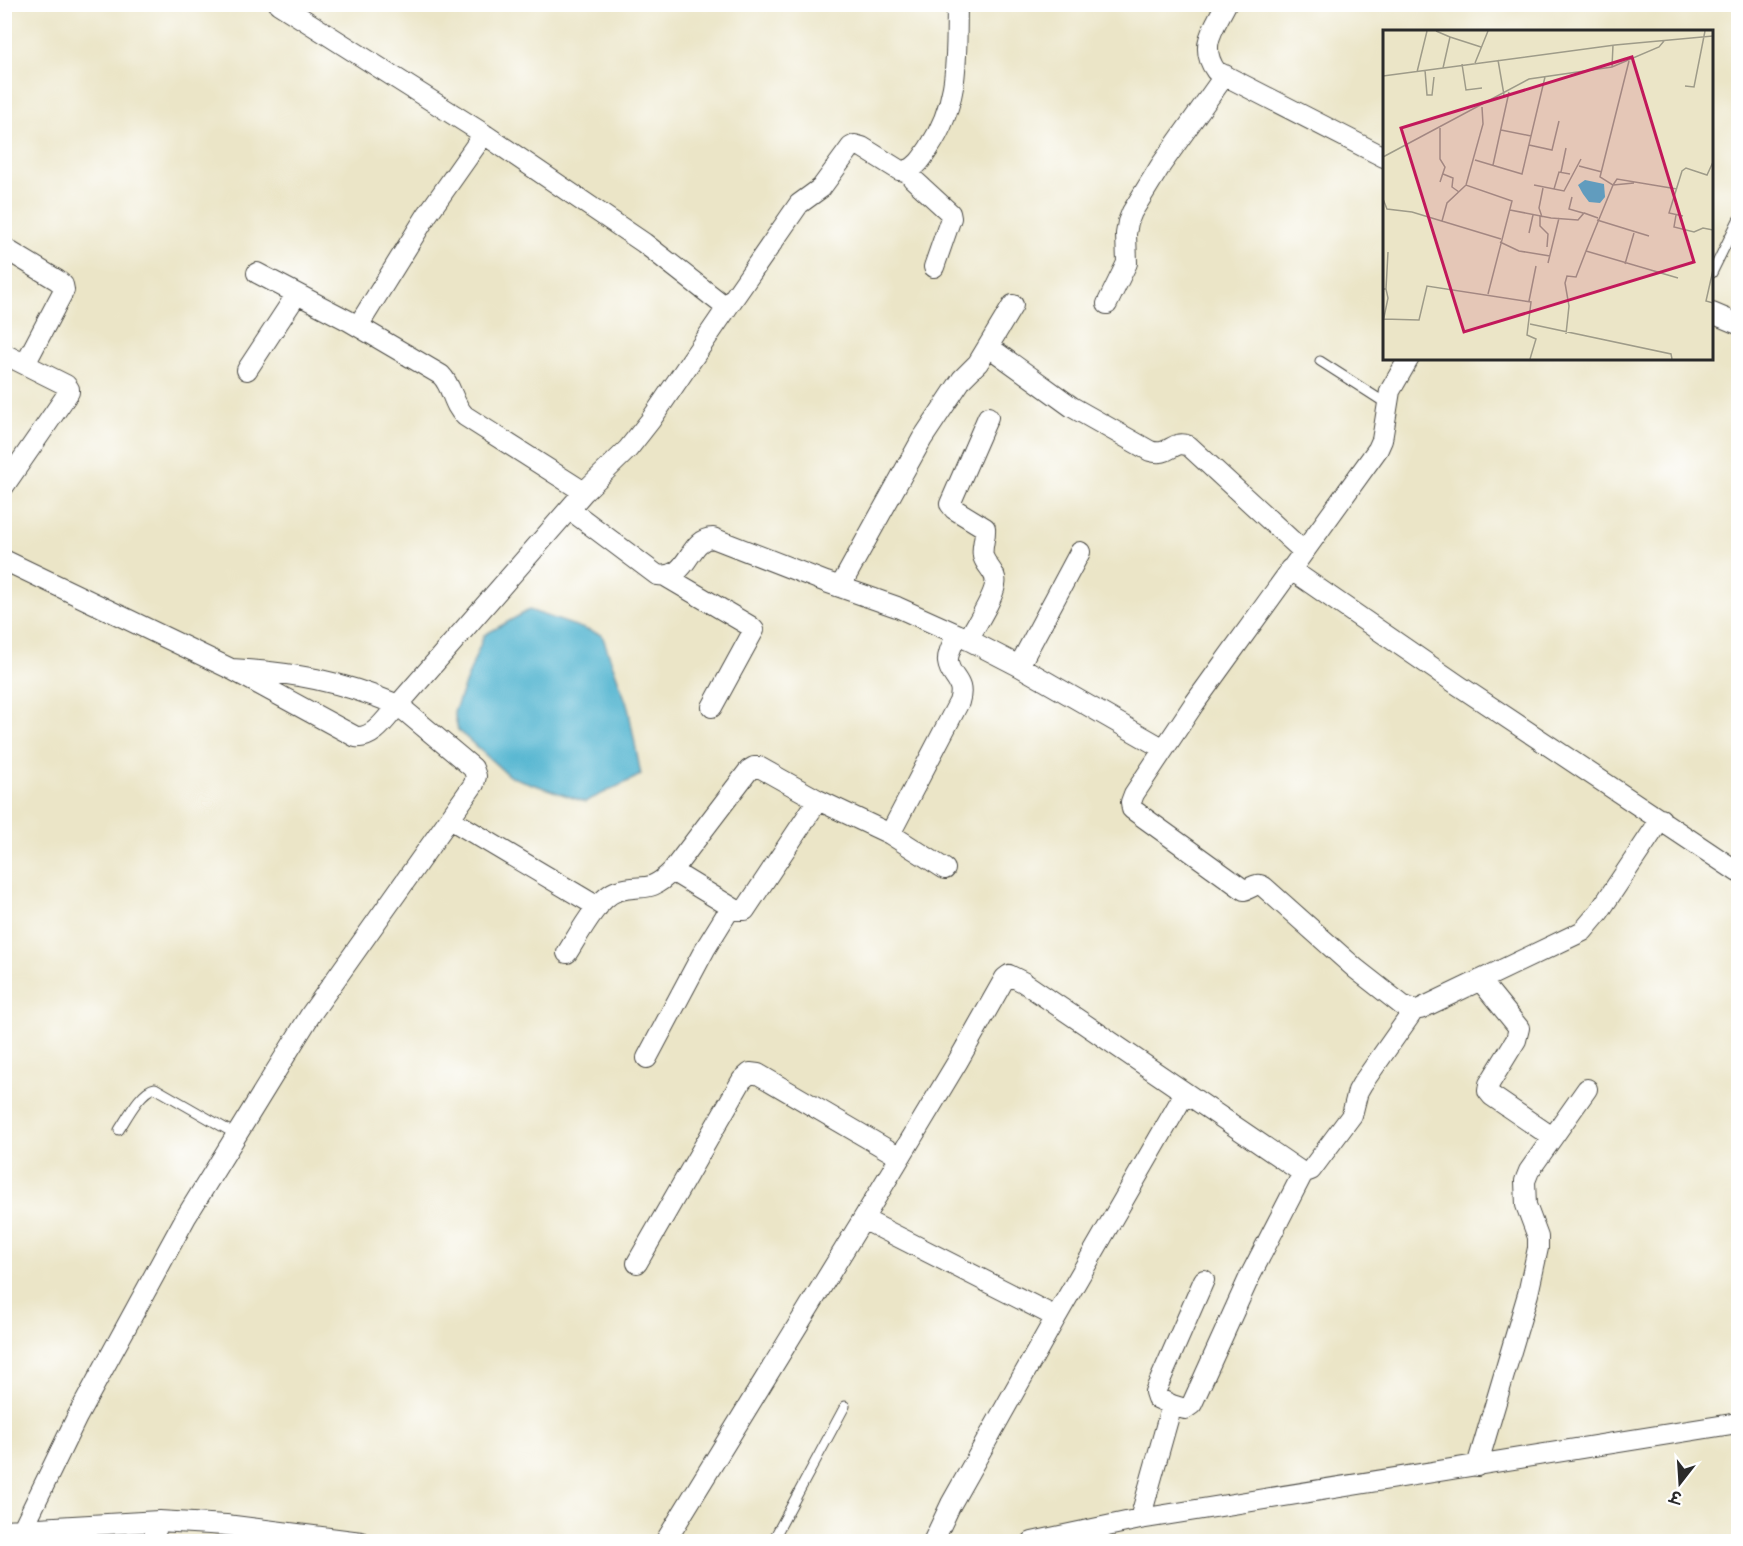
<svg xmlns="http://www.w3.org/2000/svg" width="1743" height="1546" viewBox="0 0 1743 1546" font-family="'Shantell Sans','Playpen Sans Deva',sans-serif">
  <rect width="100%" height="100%" fill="#fff"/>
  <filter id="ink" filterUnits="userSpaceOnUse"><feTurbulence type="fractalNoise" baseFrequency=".0167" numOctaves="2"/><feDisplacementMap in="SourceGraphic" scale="12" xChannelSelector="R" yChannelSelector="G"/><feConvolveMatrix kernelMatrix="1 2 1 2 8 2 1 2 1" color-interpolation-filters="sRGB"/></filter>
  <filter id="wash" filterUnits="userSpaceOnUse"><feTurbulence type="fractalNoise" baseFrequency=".008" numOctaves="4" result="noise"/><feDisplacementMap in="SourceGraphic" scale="24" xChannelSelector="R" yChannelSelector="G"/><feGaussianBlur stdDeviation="1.35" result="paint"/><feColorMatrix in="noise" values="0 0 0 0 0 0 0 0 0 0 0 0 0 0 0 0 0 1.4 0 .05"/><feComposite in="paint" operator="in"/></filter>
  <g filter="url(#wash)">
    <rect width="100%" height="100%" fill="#ebe5c7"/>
    <path fill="#50b3cf" stroke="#3e6f7d" stroke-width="1.5" d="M529 610 602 635 628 707 641 775 585 802 509 776 458 730 454 712 484 635Z"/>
  </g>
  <g filter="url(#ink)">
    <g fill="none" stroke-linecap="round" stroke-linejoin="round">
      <g stroke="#484742" stroke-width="11">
        <path id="service" d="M1712 273 1738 220
          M1320 361 1387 404
          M119 1130C127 1118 141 1090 155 1088L237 1135
          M772 1542 845 1406"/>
      </g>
      <g stroke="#484742" stroke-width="22">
        <path id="minor" d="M1226 4C1214 28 1198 46 1216 71L1384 157
          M907 171 913 179 950 213 951 218 934 267
          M4 248 57 280 63 285 64 290 25 364
          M257 273 349 321 441 375C453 387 452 404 465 416L584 492
          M1107 304 1127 263 1126 234 1128 222 1132 212 1161 165 1225 75
          M727 308 799 204 821 188 851 147 855 145 862 147 899 170 907 171C918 166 923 157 929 148 960 101 956 58 957 4
          M1712 313 1738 324
          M358 326 427 215 484 134
          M989 347 1072 407 1150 451C1171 457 1171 439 1189 446L1303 551
          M4 354 66 385 69 389V392L4 486
          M1409 358 1390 391 1382 440 1378 449 1194 704 1134 794 1131 802 1132 809 1244 890C1252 889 1255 881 1264 887L1356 969 1402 1005 1414 1010 1420 1009 1583 931 1599 912 1661 819
          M247 370 297 294
          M569 509 657 575C690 581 687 538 713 538L826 582 897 607 957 634 1019 666 1164 749
          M4 560 231 669 356 737C374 739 387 717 398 705 340 681 293 672 231 669
          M1290 569 1458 685 1738 872
          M665 576 750 626 754 630 712 707
          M840 587 922 439 962 379 978 363 1013 305
          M968 640C975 626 993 599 995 585 998 573 986 567 983 556 981 547 986 537 985 528L954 509 950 504 988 417
          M1019 666 1080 552
          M450 819 598 907
          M890 834 959 702C966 680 950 679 948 662 947 653 954 642 957 634
          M672 871 736 910H745L818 800
          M567 953C578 936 598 897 617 891 644 883 648 895 672 871L749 770 754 767H759L818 800 890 834 945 869
          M1480 980 1519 1028 1516 1040 1489 1084 1488 1091 1492 1096 1552 1137
          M647 1058 705 949 731 907
          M863 1219 1056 1317
          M637 1263 742 1080 750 1073 758 1074 900 1157
          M1172 1405 1157 1398 1155 1392 1204 1280
          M1477 1466 1528 1294 1538 1248V1237L1526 1205 1525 1181 1529 1171 1587 1089
          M1140 1519 1172 1405 1185 1409 1192 1404 1249 1278 1303 1173 1311 1170 1352 1115 1358 1091 1362 1084 1414 1010
          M23 1528 77 1417 186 1217 311 1014 474 784 476 776 473 768 398 705 584 492 628 449 650 421 727 308 644 243 484 134 279 4
          M4 1530 159 1521 226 1525 361 1542
          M152 1542 159 1521
          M665 1542 863 1219 958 1061 1005 978 1009 975 1023 982 1303 1173
          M933 1542 951 1504 1056 1317 1185 1093
          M1032 1542 1140 1519 1738 1423"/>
      </g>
      <use href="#service" stroke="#fff" stroke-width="9"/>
      <use href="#minor" stroke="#fff" stroke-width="20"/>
    </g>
  </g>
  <g transform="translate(1383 30)">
    <rect width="330" height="330" fill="#ebe5c7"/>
    <path d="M202 150 221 154 222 167 217 173 206 172 200 164 195 155Z" fill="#50b3cf"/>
    <path fill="none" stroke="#9e9b89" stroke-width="1.5" d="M53 1 67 7 60 38M67 7 98 17M115 30 121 65M246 31 217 147 230 155 203 221 295 248M92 33 105 1M79 34 83 60 99 58M229 37 230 15M42 40 44 65H49L51 47M34 42 44 1M0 46 232 15 330 6M302 56 311 57 322 1M57 98V129L62 137 57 152M118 100 148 106M146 115 169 120 176 91M0 127 146 49 229 37 276 17 281 11M92 130 139 144 162 47M110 135 126 62M196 136 219 142M178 142 183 118M60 144 70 148 69 157 76 162M83 155 100 94 99 77M151 155 181 161 198 129M230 155 234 149 294 159M230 155 251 153M171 159 176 142 187 144M189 167 186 179 200 183M0 169 4 179 29 182 118 209M127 180 168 188 195 190 201 183 215 188M293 185 291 197 311 202 320 198 330 200M157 186V196L165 204 164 217M300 186 286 183 299 141 303 138 324 145 330 132M159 187 156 178 160 158M214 190 266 206M59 191 64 173 83 155 129 171 105 264M146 203 150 185M117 212 136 221 167 226M165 233 176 188M242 234 251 203M330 240 323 271 330 273M0 259H3L5 268 0 292M3 259 5 222M146 271 153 236M0 289 36 290 44 256 148 272 144 305 153 309 147 329M147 294 288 324 289 329M183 304 186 276 182 253 184 246 193 247 203 221"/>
    <path fill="#c2185b" fill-opacity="0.15" stroke="#c2185b" stroke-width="3" d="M249 27 311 232 81 302 18 98Z"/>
    <rect width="330" height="330" fill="none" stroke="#2b2b2b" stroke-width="3"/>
  </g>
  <rect width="1743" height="1546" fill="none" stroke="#fff" stroke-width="24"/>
  <g transform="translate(1680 1483) rotate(197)" stroke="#ffffff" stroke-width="4.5" paint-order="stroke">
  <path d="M0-4.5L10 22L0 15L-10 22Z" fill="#2b2b2b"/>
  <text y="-9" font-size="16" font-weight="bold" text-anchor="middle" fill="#2b2b2b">उ</text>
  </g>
</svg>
